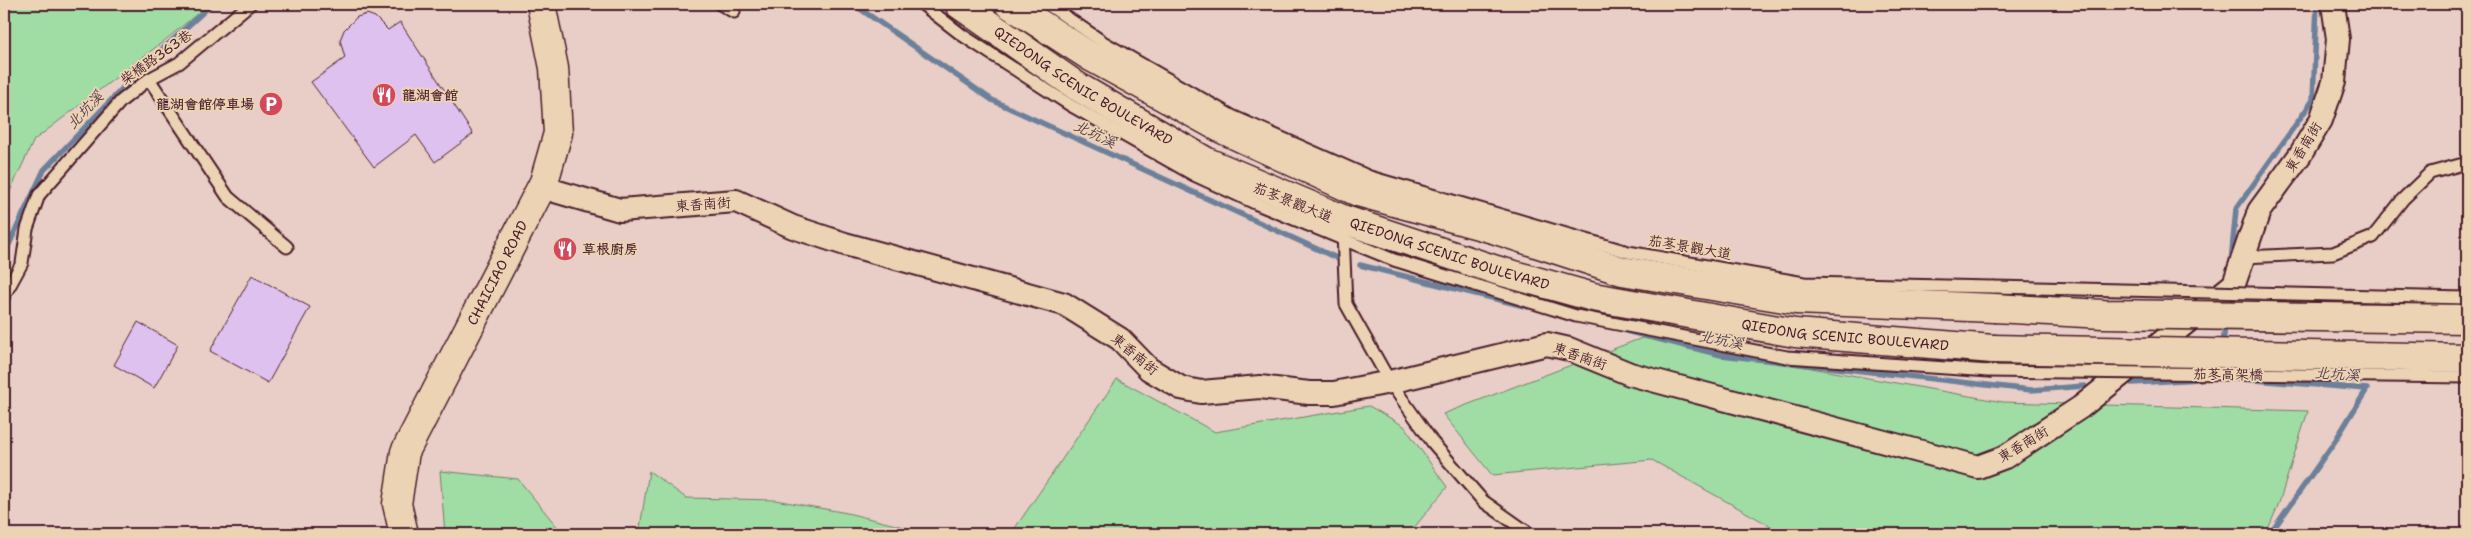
<svg xmlns="http://www.w3.org/2000/svg" width="2471" height="538" viewBox="0 0 2471 538" font-family="'Shantell Sans','LXGW WenKai TC',sans-serif">
  <rect width="100%" height="100%" fill="#e8cec6"/>
  <filter id="ink" filterUnits="userSpaceOnUse"><feTurbulence type="fractalNoise" baseFrequency=".02" numOctaves="2"/><feDisplacementMap in="SourceGraphic" scale="10" xChannelSelector="R" yChannelSelector="G"/><feConvolveMatrix kernelMatrix="1 2 1 2 8 2 1 2 1" color-interpolation-filters="sRGB"/></filter>
  <g filter="url(#ink)">
    <path fill="#9fdda5" stroke="#747e68" d="M4 4H209L164 41 34 140 4 204Z
      M1642 338 2003 402 2308 411 2279 503 2266 534H1785L1652 460 1492 475 1443 414Z
      M1117 379 1215 432 1369 406 1404 426 1447 487 1409 534H1011Z
      M440 471 518 479 563 534H445Z
      M649 471 686 498 775 500 847 513 932 534H639Z"/>
    <g fill="none" stroke-linecap="round" stroke-linejoin="round">
      <path stroke="#6d809a" stroke-width="5.5" d="M853 4 992 100 1341 260
        M4 255 44 170 144 66 212 4
        M2231 262 2236 209 2313 100 2317 4
        M1360 265 1528 307
        M1626 331 1721 355 2031 390 2085 386
        M2223 346 2225 323
        M2242 379 2367 389 2335 441 2270 534
        M2132 383 2200 379"/>
    </g>
    <path fill="#dfc1ef" stroke="#4a1f2b" d="M367 14 375 17 388 30 400 22 473 134 435 162 416 135 374 167 311 82 345 58 340 40 344 30 357 17Z
      M252 275 310 307 268 383 210 351Z
      M138 322 178 345 154 388 114 365Z"/>
    <g fill="none" stroke-linecap="round" stroke-linejoin="round">
      <g stroke="#4a1f2b" stroke-width="15">
        <path id="lane" d="M720 4 734 12
          M922 4 962 35 1070 105 1194 175 1257 204 1394 260 1576 316 1787 357 1989 371
          M1047 4 1103 42 1232 116 1370 177 1628 252 1804 283 1993 287
          M149 79 228 197 287 247
          M1343 233 1346 304 1390 382 1433 443 1483 501 1530 534
          M2243 257 2333 253 2373 237 2403 199 2430 173 2467 163
          M4 296 22 263 27 229 39 195 121 101 149 79 179 63 250 4"/>
      </g>
      <g stroke="#4a1f2b" stroke-width="26">
        <path id="street" d="M541 187 620 210 736 201 793 227 845 244 1064 304 1120 339 1149 369 1181 388 1201 392 1260 387 1309 393H1334L1390 382 1547 344 1569 349 1630 374 1978 467 2005 457 2081 407 2234 284 2259 211 2300 155 2321 120 2334 82 2338 39 2333 4"/>
      </g>
      <g stroke="#4a1f2b" stroke-width="31">
        <g id="secondary">
          <path id="s1" d="M959 4 1078 87 1207 162 1342 219 1496 270 1593 297 1795 333 1993 349"/>
          <path d="M1009 4 1091 57 1222 129 1358 192 1493 229 1622 271 1796 300 1994 308"/>
          <path id="s2" d="M404 534 397 504 405 452 544 182 558 133 554 68 541 4"/>
        </g>
      </g>
      <use href="#lane" stroke="#ecd3b4" stroke-width="11"/>
      <use href="#street" stroke="#ecd3b4" stroke-width="22"/>
      <use href="#secondary" stroke="#ecd3b4" stroke-width="28"/>
      <g stroke="#4a1f2b" stroke-width="15" stroke-linecap="butt">
        <path id="lane-bridge" d="M1993 287 2467 298
          M1989 371 2467 377"/>
      </g>
      <g stroke="#4a1f2b" stroke-width="31" stroke-linecap="butt">
        <path id="secondary-bridge" d="M1994 308 2103 314 2467 319
          M1993 349 2467 358"/>
      </g>
      <use href="#lane-bridge" stroke="#ecd3b4" stroke-width="11"/>
      <use href="#secondary-bridge" stroke="#ecd3b4" stroke-width="28"/>
    </g>
  </g>
  <defs>
    <g id="restaurant-disc" transform="scale(1.25)"><circle r="9.5" fill="#d1495b" stroke="#ecd3b4"/><path d="M-5-6h1v4h1v-4h1v4h1v-4h1v5L-1.5 .5V6h-2V.5L-5-1ZM5-6V6H3V1.5H1.5Q1.5-4 5-6Z" fill="#fff"/></g>
    <g id="parking-disc" transform="scale(1.25)"><circle r="9.5" fill="#d1495b" stroke="#ecd3b4"/><path d="M-3.5-5.5H1a3.5 3.5 0 0 1 0 7H-1V5.5H-3.5ZM-1-3.4V-.6H.8a1.4 1.4 0 0 0 0-2.8Z" fill="#fff"/></g>
  </defs>
  <g fill-rule="evenodd">
    <use href="#restaurant-disc" x="384" y="95"/>
    <use href="#parking-disc" x="271" y="104"/>
    <use href="#restaurant-disc" x="565" y="249"/>
  </g>
  <g text-anchor="middle" dominant-baseline="central" stroke-width="4" stroke-linejoin="round" paint-order="stroke">
    <g font-size="14" fill="#4a1f2b" stroke="#ecd3b4">
      <text transform="translate(156 57) rotate(-35)">柴橋路363巷</text>
      <text stroke="none"><textPath href="#s1" startOffset="149">QIEDONG SCENIC BOULEVARD</textPath></text>
      <text transform="translate(2303 147) rotate(-58)">東香南街</text>
      <text transform="translate(1293 202) rotate(22)">茄苳景觀大道</text>
      <text transform="translate(703 204) rotate(-4)">東香南街</text>
      <text transform="translate(1690 247) rotate(10)">茄苳景觀大道</text>
      <text stroke="none"><textPath href="#s1" startOffset="554">QIEDONG SCENIC BOULEVARD</textPath></text>
      <text stroke="none"><textPath href="#s2" startOffset="285">CHAICIAO ROAD</textPath></text>
      <text stroke="none"><textPath href="#s1" startOffset="959">QIEDONG SCENIC BOULEVARD</textPath></text>
      <text transform="translate(1135 354) rotate(40)">東香南街</text>
      <text transform="translate(1580 356) rotate(19)">東香南街</text>
      <text transform="translate(2228 374) rotate(1)">茄苳高架橋</text>
      <text transform="translate(2023 444) rotate(-31)">東香南街</text>
    </g>
    <g font-size="14" font-weight="bold" fill="#4a1f2b" stroke="#ecd3b4" text-anchor="start">
      <text x="402" y="95">龍湖會館</text>
      <text x="254" y="104" text-anchor="end">龍湖會館停車場</text>
      <text x="582" y="249">草根廚房</text>
    </g>
    <g font-size="15" font-style="italic" fill="#563f50" stroke="#ecd3b4">
      <text transform="translate(85 110) rotate(-46)">北坑溪</text>
      <text transform="translate(1095 134) rotate(25)">北坑溪</text>
      <text transform="translate(1721 340) rotate(11)">北坑溪</text>
      <text transform="translate(2337 374) rotate(4)">北坑溪</text>
    </g>
  </g>
  <rect width="2471" height="538" fill="none" stroke="#ecd3b4" stroke-width="20"/>
  <rect x="10" y="10" width="2451" height="518" fill="none" stroke="#4a1f2b" stroke-width="2" filter="url(#ink)"/>
</svg>
